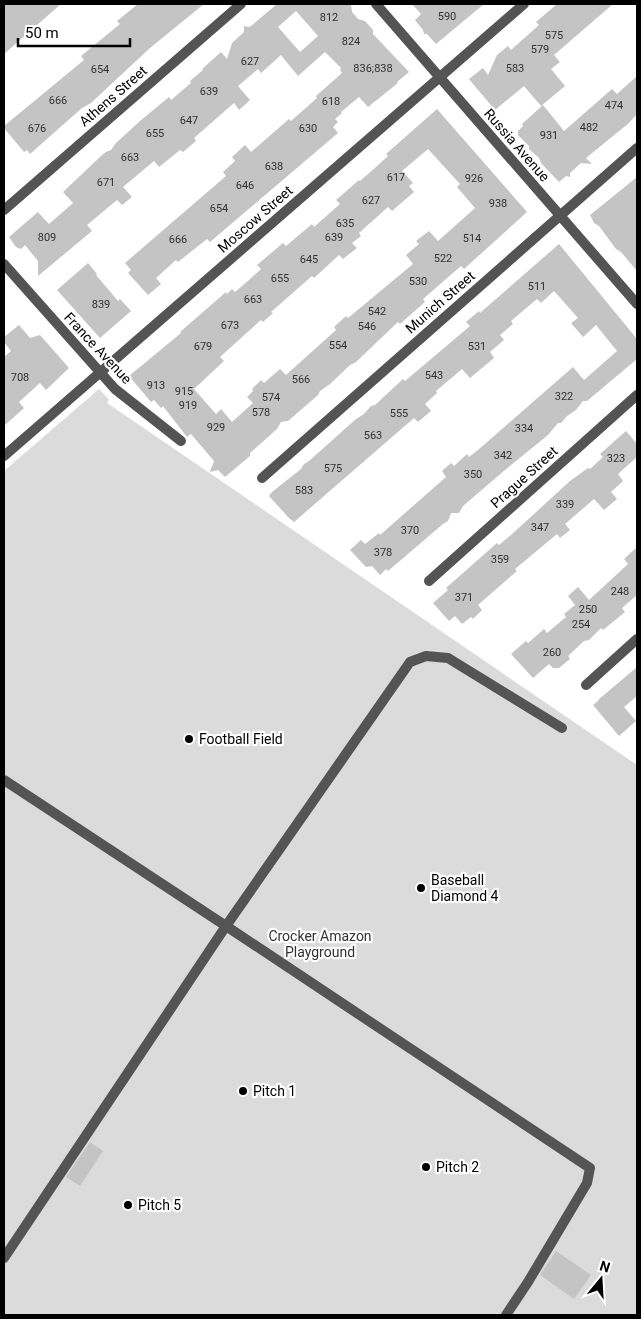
<svg xmlns="http://www.w3.org/2000/svg" width="641" height="1319" viewBox="0 0 641 1319" font-family="Roboto,sans-serif">
  <rect width="100%" height="100%" fill="#fff"/>
  <path fill="#dbdbdb" d="M99 389 109 400 107 403 637 765V1315H4V471Z"/>
  <path fill="#c4c4c4" fill-rule="evenodd" d="M4 4H61L4 54Z
    M138 4H204L150 48 91 103 82 108 30 154 27 150 24 152 4 128V126L84 60 81 56 120 24 117 21Z
    M277 4H351L352 12 358 19 365 21 373 30V34L409 72 397 82 398 83 368 107 359 97 341 112 342 113 335 119 338 122 333 127 338 133 210 242 207 239 178 262 176 260 156 278 161 284 148 295 128 273 131 270 125 263 226 176 223 172 235 161 232 157 245 145 251 152 289 119 291 121 317 98 316 96 342 73 340 70 341 68 325 52 298 76 281 55 261 73 258 69 238 86 250 100 239 110 234 103 194 138 196 141 183 152 180 150 159 167 154 161 123 187 132 197 122 205 117 200 87 225 92 231 38 276V261L25 245 21 249 16 247 9 237 38 212 49 224 73 203 63 192 101 156 106 152 111 150 116 143 140 121 169 97 171 100 191 83 190 81 203 70 202 69 221 52 227 59 232 43 244 32V26L249 27 251 26ZM296 11 318 36 300 52 278 27Z
    M412 4H484L436 44 427 34H424L423 30 415 20 421 14Z
    M557 4H613L554 55 560 62 551 69 565 86 541 106 524 86 495 110 469 79 483 68 488 75 497 55 508 46 511 50 539 25 536 22Z
    M637 76V114L629 123 586 158 592 164 581 163 570 173V177L566 176 559 182 541 163 539 158 529 149V146L518 135V131L523 126 522 124 543 105 564 131 612 89 617 94Z
    M437 109 527 212 464 269 461 266 423 299 425 302 400 324 398 322 356 362 350 365 330 384 320 391 318 395 288 421 281 422 277 429 250 453V456L225 477 218 470 210 472 214 461 191 434 187 437 163 406 161 408 154 400 151 402 129 376 181 333 180 332 226 292 227 294 232 289 235 292 249 280 261 269 257 265 283 243 286 246 312 224 314 227 340 204 336 200 359 180 360 181 376 167 388 156 386 154ZM428 149 460 184 457 187 475 208 438 241 429 231 416 241 419 244 406 255 413 264 348 318 346 316 334 327 336 330 286 375 280 369 264 383 261 380 252 389 253 391 247 397 253 403 232 422 221 409 216 414 194 389 224 361 220 357 261 320 263 322 273 313 271 312 312 276 314 278 339 255 343 259 357 248 352 243 361 236 359 233 388 207 392 211 414 192 409 186 413 183 402 171Z
    M637 177V271L621 252 616 249 599 226 594 223 590 215Z
    M559 244 637 339V359L587 401H583L576 410 567 416 561 423H558L548 435 505 470 463 506 459 513H451L448 521 443 524 388 571 386 569 380 575 372 566 366 567 350 550 361 540 365 544 379 533 380 535 446 477 442 471 451 463 454 466 467 454 469 457 478 450 573 367 584 380 617 351 596 325 583 337 571 323 578 318 554 291 541 303 537 299 511 321 513 324 500 335 504 340 490 352 494 358 470 378 462 369 436 391 437 393 425 404 431 411 418 422 414 418 294 522 289 518 269 496 272 492 301 469 304 464 309 461 356 419 364 414 371 406 375 405 403 379 405 381 470 326 466 322 479 311 480 313Z
    M88 263 97 274 96 275 118 301 120 299 131 311 100 338 57 290Z
    M19 325 30 338 40 335 69 368 46 390 40 383 19 402 24 408 4 426V357L11 351 4 342V337Z
    M626 431 637 444V457L618 474 623 481 611 492 617 499 604 510 594 499 565 524 570 530 560 538 557 534 515 569 517 571 478 605 482 610 473 619 471 617 462 624 455 616 449 621 433 603 448 590 446 588 497 543 499 545 511 535 570 481 588 468 590 469 603 457 600 454Z
    M637 547V595L622 608 625 612 603 630 601 628 589 640 584 641 568 656 570 659 559 668H553L549 664 533 678 511 654 526 641 528 643 544 629 547 633 566 617 564 614 575 605 568 596 578 587 589 600 628 564 624 559Z
    M637 667V696L624 707 636 721 619 736 593 705 599 700V699Z
    M90 1142 103 1151 80 1186 66 1177Z
    M556 1251 591 1275 574 1299 540 1275Z"/>
  <g fill="none" stroke-linecap="round" stroke-linejoin="round">
    <path stroke="#545454" stroke-width="10" d="M376 4 637 304
      M4 210 241 4
      M4 264 115 389 181 441
      M4 456 524 4
      M262 478 637 148
      M429 581 637 395
      M586 685 637 639
      M4 780 226 926 590 1168 587 1183 528 1282 506 1315
      M4 1258 226 926 410 662 426 656 448 658 562 728"/>
  </g>
  <g fill="#000" stroke="#fff" stroke-width="2">
    <circle cx="189" cy="739" r="5"/>
    <circle cx="421" cy="888" r="5"/>
    <circle cx="243" cy="1091" r="5"/>
    <circle cx="426" cy="1167" r="5"/>
    <circle cx="128" cy="1205" r="5"/>
  </g>
  <g text-anchor="middle" dominant-baseline="central" stroke-width="4.5" stroke-linejoin="round" paint-order="stroke">
    <g font-size="11" fill="#313131">
      <text x="447" y="16">590</text>
      <text x="329" y="17">812</text>
      <text x="554" y="35">575</text>
      <text x="351" y="41">824</text>
      <text x="540" y="49">579</text>
      <text x="250" y="61">627</text>
      <text x="373" y="68">836;838</text>
      <text x="515" y="68">583</text>
      <text x="100" y="69">654</text>
      <text x="209" y="91">639</text>
      <text x="58" y="100">666</text>
      <text x="331" y="101">618</text>
      <text x="614" y="105">474</text>
      <text x="189" y="120">647</text>
      <text x="589" y="127">482</text>
      <text x="37" y="128">676</text>
      <text x="308" y="128">630</text>
      <text x="155" y="133">655</text>
      <text x="549" y="135">931</text>
      <text x="130" y="157">663</text>
      <text x="274" y="166">638</text>
      <text x="396" y="177">617</text>
      <text x="474" y="178">926</text>
      <text x="106" y="182">671</text>
      <text x="245" y="185">646</text>
      <text x="371" y="200">627</text>
      <text x="498" y="203">938</text>
      <text x="219" y="208">654</text>
      <text x="345" y="223">635</text>
      <text x="47" y="237">809</text>
      <text x="334" y="237">639</text>
      <text x="472" y="238">514</text>
      <text x="178" y="239">666</text>
      <text x="443" y="258">522</text>
      <text x="309" y="259">645</text>
      <text x="280" y="278">655</text>
      <text x="418" y="281">530</text>
      <text x="537" y="286">511</text>
      <text x="253" y="299">663</text>
      <text x="101" y="304">839</text>
      <text x="377" y="311">542</text>
      <text x="230" y="325">673</text>
      <text x="367" y="326">546</text>
      <text x="338" y="345">554</text>
      <text x="203" y="346">679</text>
      <text x="477" y="346">531</text>
      <text x="434" y="375">543</text>
      <text x="20" y="377">708</text>
      <text x="301" y="379">566</text>
      <text x="156" y="385">913</text>
      <text x="184" y="391">915</text>
      <text x="564" y="396">322</text>
      <text x="271" y="397">574</text>
      <text x="188" y="405">919</text>
      <text x="261" y="412">578</text>
      <text x="399" y="413">555</text>
      <text x="216" y="427">929</text>
      <text x="524" y="428">334</text>
      <text x="373" y="435">563</text>
      <text x="503" y="455">342</text>
      <text x="616" y="458">323</text>
      <text x="333" y="468">575</text>
      <text x="473" y="474">350</text>
      <text x="304" y="490">583</text>
      <text x="565" y="504">339</text>
      <text x="540" y="527">347</text>
      <text x="410" y="530">370</text>
      <text x="383" y="552">378</text>
      <text x="500" y="559">359</text>
      <text x="620" y="591">248</text>
      <text x="464" y="597">371</text>
      <text x="588" y="609">250</text>
      <text x="581" y="624">254</text>
      <text x="552" y="652">260</text>
    </g>
    <g font-size="14" fill="#000" stroke="#fff">
      <text transform="translate(113 96) rotate(-41)">Athens Street</text>
      <text transform="translate(517 145) rotate(49)">Russia Avenue</text>
      <text transform="translate(255 219) rotate(-41)">Moscow Street</text>
      <text transform="translate(440 302) rotate(-41)">Munich Street</text>
      <text transform="translate(98 348) rotate(47)">France Avenue</text>
      <text transform="translate(524 477) rotate(-42)">Prague Street</text>
    </g>
    <g font-size="14" fill="#000" stroke="#fff" text-anchor="start">
      <text x="199" y="739">Football Field</text>
      <text x="431" y="880">Baseball<tspan x="431" dy="16">Diamond 4</tspan></text>
      <text x="253" y="1091">Pitch 1</text>
      <text x="436" y="1167">Pitch 2</text>
      <text x="138" y="1205">Pitch 5</text>
    </g>
    <g font-size="14" fill="#323232" stroke="#fff">
      <text x="320" y="936">Crocker Amazon<tspan x="320" dy="16">Playground</tspan></text>
    </g>
  </g>
  <rect width="641" height="1319" fill="none" stroke="#000000" stroke-width="10"/>
  <g transform="translate(601 1279) rotate(18)" stroke="#ffffff" stroke-width="4" paint-order="stroke">
  <path d="M0-4L9 19L0 12L-9 19Z" fill="#000000"/>
  <text y="-8" font-size="14" font-weight="bold" text-anchor="middle" fill="#000000">N</text>
  </g>
  <path d="M18 38v8h112v-8" fill="none" stroke="#000000" stroke-width="2.5"/>
  <text x="25" y="38" font-size="15" fill="#000000" stroke="#ffffff" stroke-width="4" paint-order="stroke">50 m</text>
</svg>
